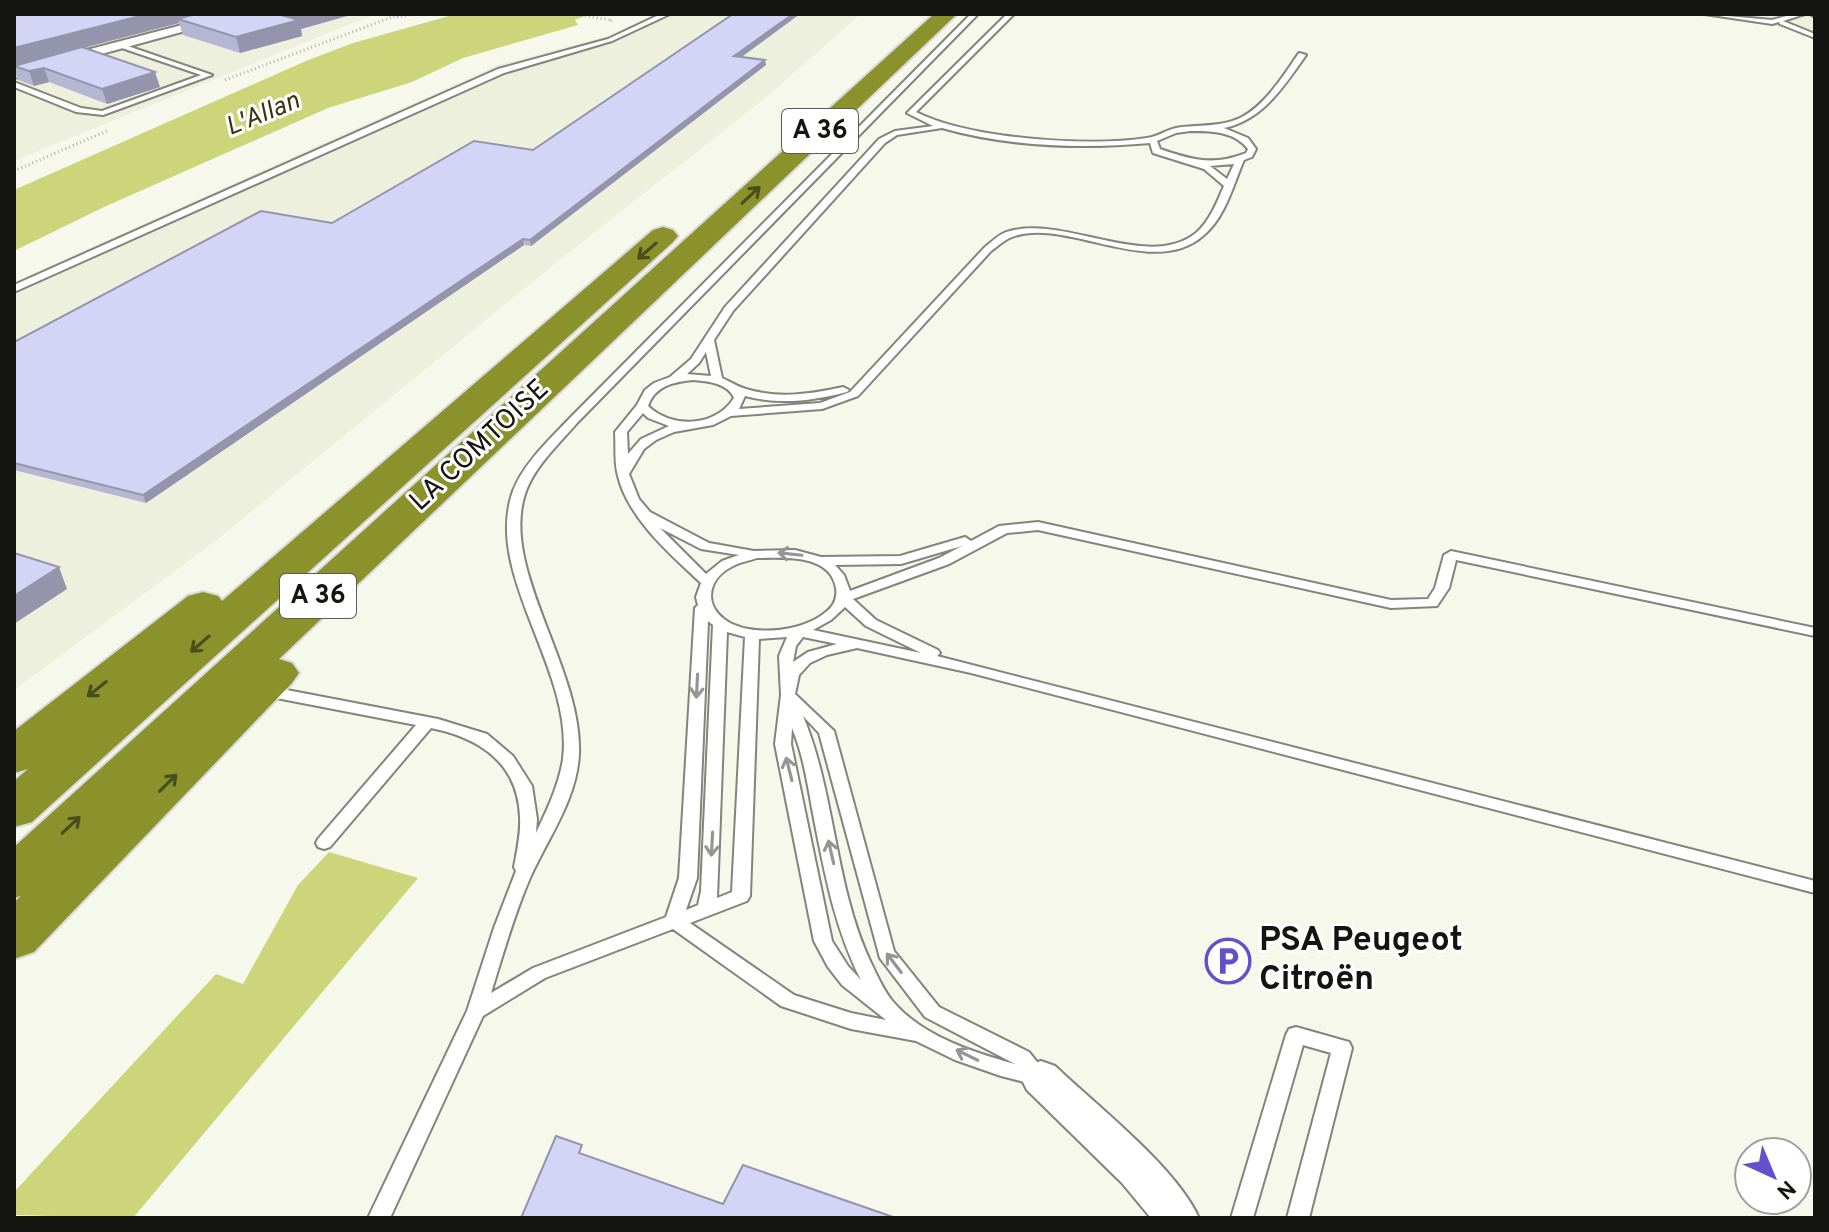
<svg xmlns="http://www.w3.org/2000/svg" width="1829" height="1232" viewBox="0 0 1829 1232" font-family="Overpass,sans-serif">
  <rect width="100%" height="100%" fill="#f6f8ec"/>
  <path fill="#edf0dc" d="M50 14H375L14 161V17Z
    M655 14H861L764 99 568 253 214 542 14 690V282L500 64 608 36Z
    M1683 14H1815V42L1804 33 1781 27Z"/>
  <path fill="#cdd57a" d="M456 14H589L575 20 578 25 463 58 412 82 328 108 104 207 14 251V190L306 61 353 43Z
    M329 852 418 878 133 1218 14 1215V1192L216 974 243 984 298 885Z"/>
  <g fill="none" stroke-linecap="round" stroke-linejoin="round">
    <g stroke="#83847a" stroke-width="4">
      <path id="lane" d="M661 14H670L612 41 504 73 14 292V285L498 69 608 39Z
        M971 14H978L577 423C559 444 536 465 526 491 498 567 583 668 579 754 577 799 548 838 530 878 514 915 503 954 491 993L533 968 666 917 679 878 695 608 698 605 696 597 701 583C670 554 628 518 618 476 614 462 616 446 615 432L637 405 645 390 654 383 670 377 691 359 725 307 879 139 895 131 933 126 907 113 1007 14H1014L916 112C969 139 1088 147 1147 138 1157 137 1166 130 1176 128 1199 124 1220 128 1242 117 1267 103 1283 76 1299 53L1306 55C1284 86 1263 120 1224 128L1248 138 1256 149 1252 157 1244 160C1233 185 1226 216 1204 235 1153 281 1065 216 1012 237 1004 240 998 246 991 251L858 396 822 409 731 416 713 425 674 432 656 440 644 449 629 474 639 499 650 512 709 543 754 551 795 550 821 557 900 556 965 537 971 541 999 526 1038 522 1391 600 1428 599 1435 588 1444 555 1451 551 1815 628V636L1456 560 1449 588 1437 606 1391 608 1038 530 1007 533 949 564 853 599 876 620 938 650 940 653 937 656 1815 881V893L971 673 857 648 827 655 810 663 799 675 795 694 834 731 894 951 939 1007 1029 1052 1050 1078 1047 1084 1040 1086 1001 1076 955 1060 916 1041 851 1029 781 1006 673 929 545 978 483 1016 390 1218H368L467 1011 494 928 516 871 514 867C517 851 521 833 520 817 518 763 480 738 431 728L330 847 324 849 318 847 316 843 318 839 416 725 266 696 259 691 266 686 438 719 487 734 513 756 532 786 537 819 536 833C547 810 559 785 563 759 574 669 483 575 513 491 524 463 549 440 569 419ZM942 128C1008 147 1082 149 1150 143L1153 153 1204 169 1224 186C1217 202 1210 221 1196 233 1148 271 1067 216 1010 231 1000 233 993 241 985 247L850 392 820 403 739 409 745 396C780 405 812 401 847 392L849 390 843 387C811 394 778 399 746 389 738 387 731 382 722 378L714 340 733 311 885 143 897 135ZM1190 131C1211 131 1234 131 1248 149L1246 153C1213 166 1192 160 1160 149L1157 141 1176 133ZM1234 164 1227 179 1210 166ZM706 352 711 376 687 374 699 363ZM693 380C707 381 728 383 734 398 716 427 672 429 648 406 655 386 673 382 693 380ZM643 413 648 418 669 426 641 439 628 454 627 432ZM660 528 701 549 739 555 722 561 706 574ZM962 546 939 558 850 591 844 575 835 565 901 564ZM757 558C783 558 830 553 836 588 837 595 836 600 832 606 811 632 750 639 724 619 702 602 710 577 733 566 740 562 749 561 757 558ZM845 607 866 626 921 653 813 630 831 620ZM708 621 713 625 701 891 698 905 686 910 697 878ZM727 632 745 637 732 892 717 898ZM787 637 779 656 781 695 775 744 814 941 828 967 842 985 886 1020 851 1013 794 995 690 923 747 901 750 896 759 639ZM803 637 837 644 808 652 793 662 796 646ZM803 716 819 733 880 958 925 1017 1015 1064C975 1053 925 1037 896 1005 885 994 878 977 871 963 834 885 836 795 803 716ZM792 728C804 756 808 788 814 819 825 875 835 929 861 980L848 966 832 941 791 744Z
        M1705 14 1772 20 1794 14H1805L1783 21 1815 34V38L1780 24 1779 22 1772 24Z
        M1810 14H1815V17Z
        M119 43 212 75 103 115 76 112 14 87V82L81 108 102 111 201 75 119 47Z
        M1296 1027 1349 1042 1352 1048 1309 1218H1287L1331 1053 1303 1045 1253 1218H1231L1286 1035 1289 1029Z"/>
    </g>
    <g stroke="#83847a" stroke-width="4">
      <path id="street" d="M224 14H247L14 78V69Z
        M1041 1061 1055 1066C1097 1106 1176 1167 1199 1218H1151L1122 1183 1027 1090 1021 1078 1027 1066Z"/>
    </g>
    <g stroke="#d9d9d9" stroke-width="4">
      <path id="highway" d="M934 14H957L279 659 292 663 299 673 292 683 34 952 14 959V902L21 896 14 898V847Z
        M663 227 673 230 678 236 673 242 32 822 14 827V781L28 769 14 773V731L188 596 203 592 218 596 222 601 653 230Z"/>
    </g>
    <path stroke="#b0b2a8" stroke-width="3" stroke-dasharray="1 3" stroke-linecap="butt" d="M573 14 612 20 609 23
      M397 17 416 14
      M225 80 400 14
      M14 171 109 130"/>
    <use href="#lane" fill="#fff" fill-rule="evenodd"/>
    <use href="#street" fill="#fff" fill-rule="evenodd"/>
    <use href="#highway" fill="#8b922b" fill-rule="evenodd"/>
  </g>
  <path fill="#b5b6d4" d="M14 14H354L301 29 302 36 240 53 183 35 179 23 85 47 160 87 107 104 49 82 34 86 18 80 14 70Z
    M741 57 766 65 531 246 524 245 146 503 14 470V342L533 150Z"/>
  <path fill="#9494ac" d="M148 14H213L178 19 179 23 14 66V48Z
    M293 14H354L301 29 302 36 240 53 236 37 285 16Z
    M793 14H800L735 62 734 56Z
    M765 60 766 65 531 246 530 240Z
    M44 68 49 82 34 86 29 71Z
    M155 72 160 87 107 104 102 89Z
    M523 239 524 245 146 503 143 495Z
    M59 567 67 589 14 624V596Z"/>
  <path fill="#d3d4f6" stroke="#9494ac" stroke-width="2" d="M14 14H148L14 48Z
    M195 14H293L285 16 299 20 236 37 178 19Z
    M733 14H793L734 56 765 60 530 240 523 239 143 495 14 463V342L261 211 332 223 474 141 533 150Z
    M82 47 155 72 102 89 44 68 29 71 14 66Z
    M14 553 59 567 14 596Z
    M556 1136 582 1145 579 1153 723 1204 743 1165 896 1218H521Z"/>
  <defs><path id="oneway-shaft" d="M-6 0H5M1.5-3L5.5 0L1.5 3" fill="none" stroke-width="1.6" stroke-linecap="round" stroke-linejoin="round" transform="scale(2)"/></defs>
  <g stroke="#4a4d1c">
    <use href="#oneway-shaft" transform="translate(751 195) rotate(-43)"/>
    <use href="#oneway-shaft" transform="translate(647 251) rotate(139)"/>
    <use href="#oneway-shaft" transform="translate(200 644) rotate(139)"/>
    <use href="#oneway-shaft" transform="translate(97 689) rotate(142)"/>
    <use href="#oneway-shaft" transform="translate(168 783) rotate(-45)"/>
    <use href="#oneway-shaft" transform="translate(71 825) rotate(-43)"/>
  </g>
  <g stroke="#959593">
    <use href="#oneway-shaft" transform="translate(790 554) rotate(-174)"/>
    <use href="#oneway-shaft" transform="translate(697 686) rotate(93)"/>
    <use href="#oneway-shaft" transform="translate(789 769) rotate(-104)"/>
    <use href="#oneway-shaft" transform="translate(712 844) rotate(93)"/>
    <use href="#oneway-shaft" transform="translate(831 852) rotate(-103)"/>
    <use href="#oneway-shaft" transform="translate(894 963) rotate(-127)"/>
    <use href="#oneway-shaft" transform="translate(967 1055) rotate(-154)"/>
  </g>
  <defs>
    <g id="parking-ring" transform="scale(2.3)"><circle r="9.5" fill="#fff" stroke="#6151ca" stroke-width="1.5"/><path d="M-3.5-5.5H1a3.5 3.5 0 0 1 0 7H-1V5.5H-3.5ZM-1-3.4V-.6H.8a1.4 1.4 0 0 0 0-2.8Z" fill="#6151ca"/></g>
  </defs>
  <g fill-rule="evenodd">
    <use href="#parking-ring" x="1228" y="961"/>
  </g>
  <g text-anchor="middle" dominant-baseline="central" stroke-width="6" stroke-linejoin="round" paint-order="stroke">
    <g font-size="26" font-style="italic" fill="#34360f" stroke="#fff">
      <text transform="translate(263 115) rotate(-22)">L'Allan</text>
    </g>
    <g fill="#fff" stroke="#5a5a58" stroke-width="2">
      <rect x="782" y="109" width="76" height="44" rx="6"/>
      <rect x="280" y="574" width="76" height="44" rx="6"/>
    </g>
    <g font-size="26" font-weight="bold" fill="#141410">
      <text x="820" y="131">A 36</text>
      <text x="318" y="596">A 36</text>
    </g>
    <g font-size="28" fill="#141410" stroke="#fff">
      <text transform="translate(480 446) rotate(-43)">LA COMTOISE</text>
    </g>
    <g font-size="34" font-weight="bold" fill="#141410" stroke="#fff" text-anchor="start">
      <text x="1259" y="941">PSA Peugeot<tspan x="1259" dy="39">Citroën</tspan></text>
    </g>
  </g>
  <rect width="1829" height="1232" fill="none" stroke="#141410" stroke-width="32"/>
  <g transform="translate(1773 1176) rotate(136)"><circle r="38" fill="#ffffff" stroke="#a1a19f" stroke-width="2"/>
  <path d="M0-6L14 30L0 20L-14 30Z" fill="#6151ca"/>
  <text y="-12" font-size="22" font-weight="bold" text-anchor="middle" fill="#141410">N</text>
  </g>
</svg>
